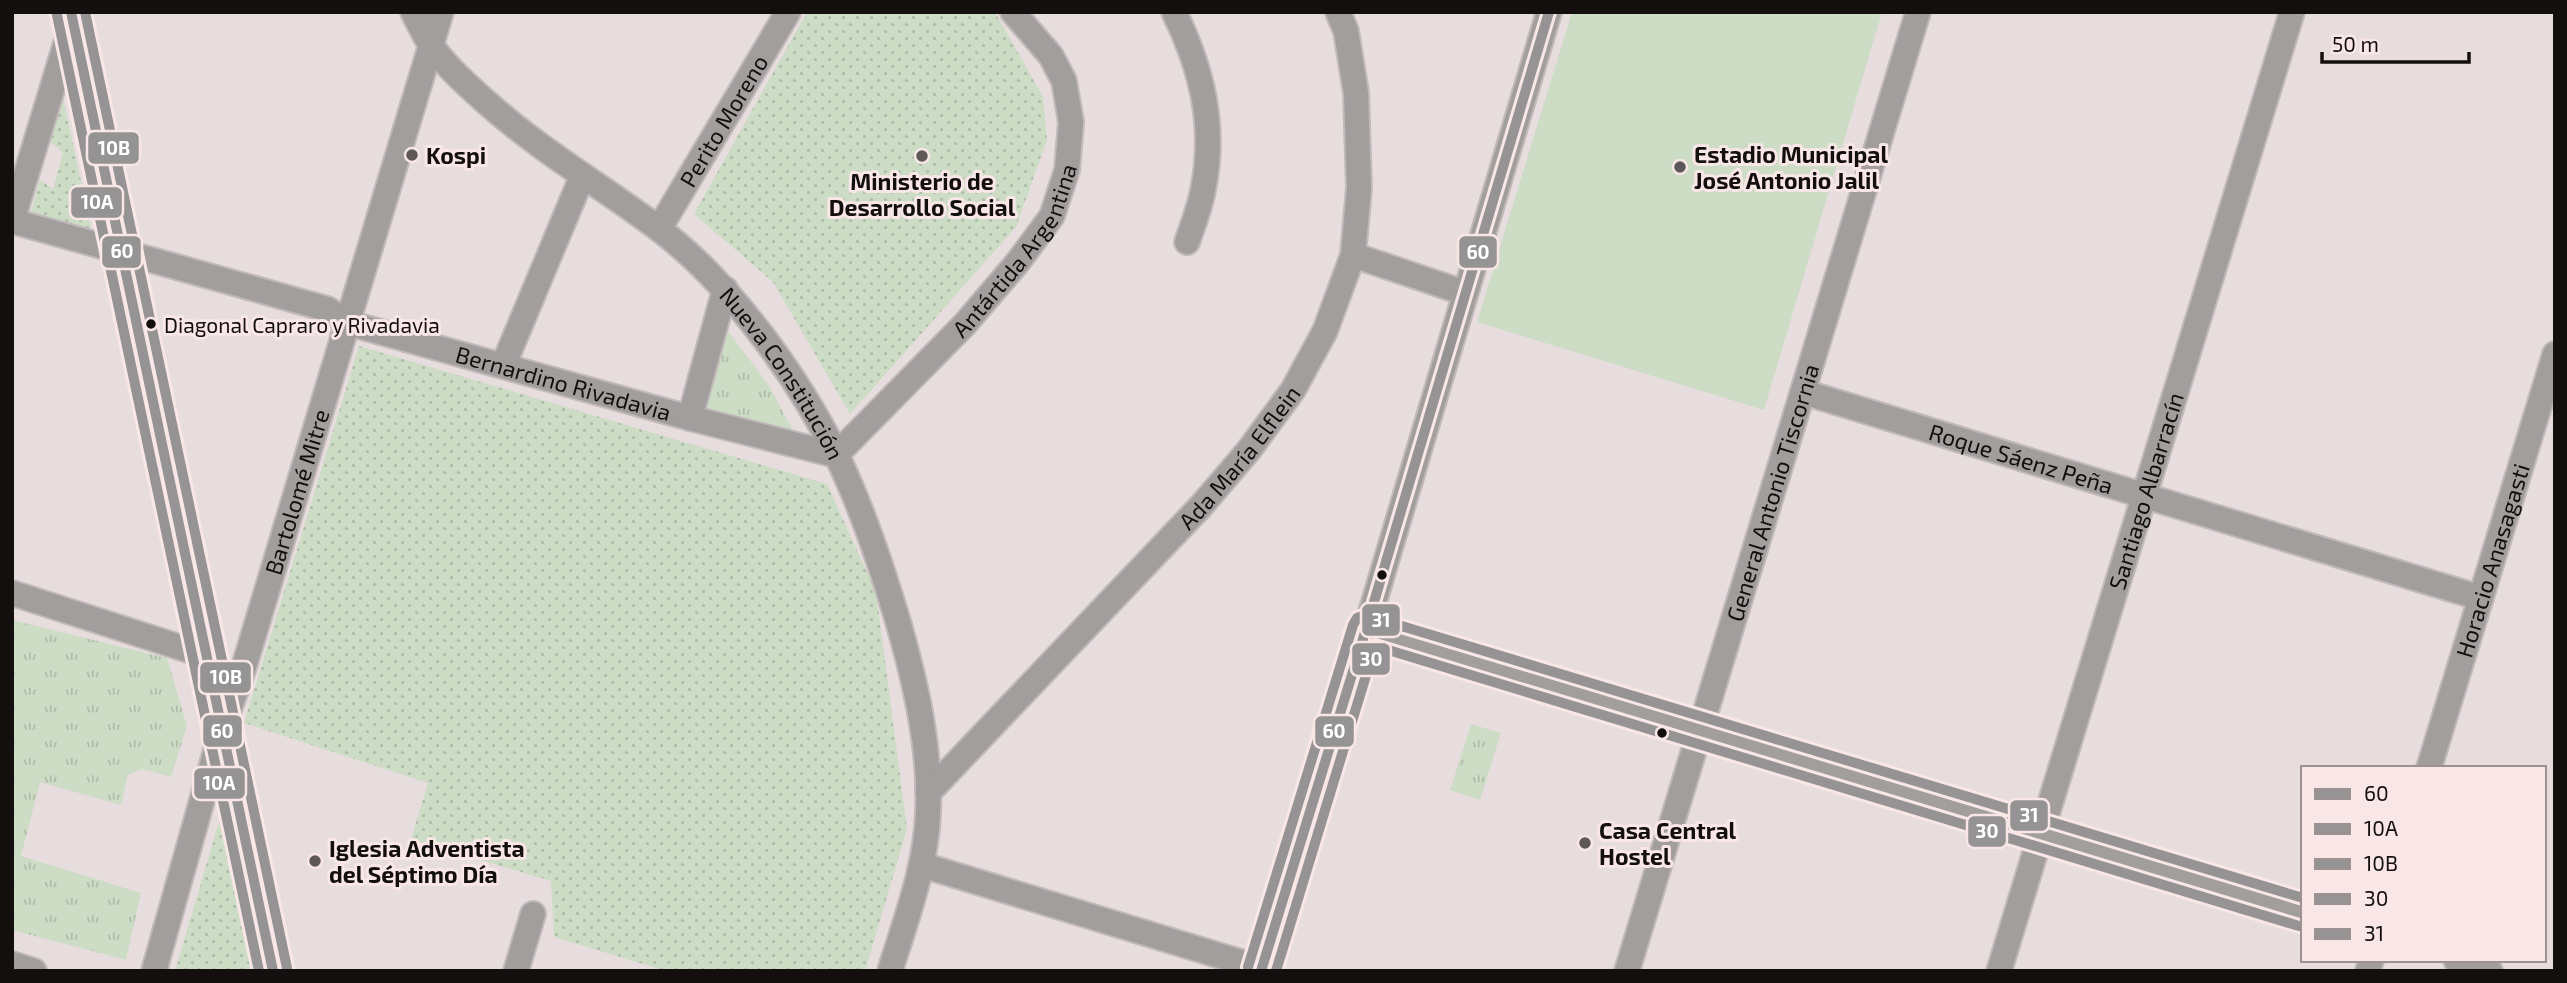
<svg xmlns="http://www.w3.org/2000/svg" width="2567" height="983" viewBox="0 0 2567 983" font-family="'Exo 2',sans-serif">
  <defs>
    <pattern id="grass-tufts" width="24" height="20" patternUnits="userSpaceOnUse" patternTransform="scale(1.75)"><rect width="24" height="20" fill="#ccdcc5"/><path d="M3 7l-1-3M5 7V3M7 7l1-3M15 17l-1-3M17 17v-4M19 17l1-3" fill="none" stroke="#aebca8"/></pattern>
    <pattern id="park-dots" width="8" height="8" patternUnits="userSpaceOnUse" patternTransform="scale(1.75)"><rect width="8" height="8" fill="#ccdcc5"/><path d="M2 2h.1M6 6h.1" fill="none" stroke="#aebca8" stroke-width="1.8" stroke-linecap="round"/></pattern>
  </defs>
  <rect width="100%" height="100%" fill="#e8ddde"/>
  <path fill="url(#grass-tufts)" d="M728 331 768 384 795 434 706 409Z
    M12 620 167 658 187 726 171 777 142 769 128 775 121 805 40 782 21 856 141 893 126 960 12 930Z
    M1471 724 1501 733 1480 800 1450 790Z"/>
  <path fill="url(#park-dots)" d="M807 12H995L1043 97 1047 140 1016 227 850 414 773 282 694 214Z
    M63 98 92 232 30 215 40 180 53 189 63 152 50 142Z
    M359 346 827 484 876 592 907 829 865 971H666L554 937 551 881 411 839 428 783 244 723Z
    M220 818 253 971H175Z"/>
  <path fill="#ccdcc5" d="M1572 12H1882L1764 410 1477 322Z"/>
  <g fill="none" stroke-linecap="round" stroke-linejoin="round">
    <g stroke="#c1b9ba" stroke-width="28">
      <g id="minor">
        <path id="s1" d="M413 12C419 24 425 37 433 48 448 68 467 85 486 102 541 151 600 185 659 229 730 283 797 375 837 456 863 510 882 567 899 625 916 685 931 750 928 813 926 868 906 919 890 971"/>
        <path d="M1174 12C1202 69 1216 126 1203 190 1200 207 1193 225 1187 242"/>
        <path id="s2" d="M12 221 327 309 348 323 690 418 836 455 965 324 1018 262 1052 216 1067 170 1071 122 1064 81 1051 56 1013 12"/>
        <path d="M12 221 73 20"/>
        <path id="s3" d="M659 229 788 12"/>
        <path d="M1353 255 1465 293"/>
        <path d="M503 366 582 177"/>
        <path id="s4" d="M1803 392 2481 598"/>
        <path d="M690 418 725 289"/>
        <path d="M12 593 207 656"/>
        <path d="M1366 629 2303 913"/>
        <path id="s5" d="M2429 768 2555 354"/>
        <path id="s6" d="M928 793 1202 505 1249 450 1293 390 1325 331 1353 255 1359 188 1356 93 1346 31 1338 12"/>
        <path d="M922 865 1270 971"/>
        <path d="M2456 960 2490 971"/>
        <path d="M12 964 34 971"/>
        <path id="s7" d="M154 971 222 729 243 670 441 12"/>
        <path d="M516 971 533 914"/>
        <path d="M1261 971 1366 629 1549 12"/>
        <path id="s8" d="M1627 971 1918 12"/>
        <path id="s9" d="M1999 971 2292 12"/>
        <path d="M2368 971 2371 960"/>
      </g>
    </g>
    <g stroke="#c1b9ba" stroke-width="35">
      <path id="major" d="M71 12 273 971"/>
    </g>
    <use href="#minor" stroke="#a29e9e" stroke-width="24"/>
    <use href="#major" stroke="#a7a1a2" stroke-width="32"/>
    <g stroke="#f9e7e7" stroke-width="16">
      <path id="bus-1" d="M71 12 273 971
        M1261 971 1366 629 1549 12"/>
    </g>
    <g stroke="#f9e7e7" stroke-width="16">
      <path id="bus-2" d="M57 15 259 971"/>
    </g>
    <g stroke="#f9e7e7" stroke-width="16">
      <path id="bus-3" d="M85 12 287 968"/>
    </g>
    <g stroke="#f9e7e7" stroke-width="16">
      <path id="bus-4" d="M1276 971 1375 646 2299 926"/>
    </g>
    <g stroke="#f9e7e7" stroke-width="16">
      <path id="bus-5" d="M1248 967 1353 625 1357 618 1365 615 2303 898"/>
    </g>
    <use href="#bus-1" stroke="#959393" stroke-width="10"/>
    <use href="#bus-2" stroke="#959393" stroke-width="10"/>
    <use href="#bus-3" stroke="#959393" stroke-width="10"/>
    <use href="#bus-4" stroke="#959393" stroke-width="10"/>
    <use href="#bus-5" stroke="#959393" stroke-width="10"/>
  </g>
  <g fill="#5e5757" stroke="#f9e7e7" stroke-width="2.5">
    <circle cx="412" cy="155" r="7"/>
    <circle cx="922" cy="156" r="7"/>
    <circle cx="1680" cy="167" r="7"/>
    <circle cx="1585" cy="843" r="7"/>
    <circle cx="315" cy="861" r="7"/>
  </g>
  <g fill="#140f0f" stroke="#f9e7e7" stroke-width="2.5">
    <circle cx="151" cy="324" r="6"/>
    <circle cx="1382" cy="575" r="6"/>
    <circle cx="1662" cy="733" r="6"/>
  </g>
  <g text-anchor="middle" dominant-baseline="central" stroke-width="6" stroke-linejoin="round" paint-order="stroke">
    <g font-size="21" fill="#140f0f" stroke="#f9e7e7" text-anchor="start">
      <text x="164" y="324">Diagonal Capraro y Rivadavia</text>
    </g>
    <g font-size="23" fill="#140f0f" stroke="#f9e7e7">
      <text stroke="none"><textPath href="#s3" startOffset="126">Perito Moreno</textPath></text>
      <text stroke="none"><textPath href="#s2" startOffset="1132">Antártida Argentina</textPath></text>
      <text stroke="none"><textPath href="#s1" startOffset="523">Nueva Constitución</textPath></text>
      <text stroke="none"><textPath href="#s2" startOffset="576">Bernardino Rivadavia</textPath></text>
      <text stroke="none"><textPath href="#s6" startOffset="458">Ada María Elflein</textPath></text>
      <text stroke="none"><textPath href="#s4" startOffset="228">Roque Sáenz Peña</textPath></text>
      <text stroke="none"><textPath href="#s7" startOffset="500">Bartolomé Mitre</textPath></text>
      <text stroke="none"><textPath href="#s9" startOffset="502">Santiago Albarracín</textPath></text>
      <text stroke="none"><textPath href="#s8" startOffset="500">General Antonio Tiscornia</textPath></text>
      <text stroke="none"><textPath href="#s5" startOffset="217">Horacio Anasagasti</textPath></text>
    </g>
    <g font-size="23" font-weight="bold" fill="#140f0f" stroke="#f9e7e7" text-anchor="start">
      <text x="1694" y="154">Estadio Municipal<tspan x="1694" dy="26">José Antonio Jalil</tspan></text>
      <text x="426" y="155">Kospi</text>
      <text x="922" y="181" text-anchor="middle">Ministerio de<tspan x="922" dy="26">Desarrollo Social</tspan></text>
      <text x="1599" y="830">Casa Central<tspan x="1599" dy="26">Hostel</tspan></text>
      <text x="329" y="848">Iglesia Adventista<tspan x="329" dy="26">del Séptimo Día</tspan></text>
    </g>
  </g>
  <g stroke="#f9e7e7" stroke-width="2.5">
    <rect x="87" y="131" width="53" height="34" rx="7" fill="#959393"/>
    <rect x="70" y="186" width="53" height="33" rx="7" fill="#959393"/>
    <rect x="101" y="235" width="41" height="34" rx="7" fill="#959393"/>
    <rect x="1458" y="235" width="40" height="34" rx="7" fill="#959393"/>
    <rect x="1361" y="603" width="40" height="34" rx="7" fill="#959393"/>
    <rect x="1351" y="642" width="40" height="34" rx="7" fill="#959393"/>
    <rect x="199" y="661" width="53" height="33" rx="7" fill="#959393"/>
    <rect x="202" y="714" width="41" height="34" rx="7" fill="#959393"/>
    <rect x="1314" y="715" width="41" height="33" rx="7" fill="#959393"/>
    <rect x="193" y="767" width="53" height="33" rx="7" fill="#959393"/>
    <rect x="2009" y="799" width="40" height="33" rx="7" fill="#959393"/>
    <rect x="1967" y="815" width="40" height="33" rx="7" fill="#959393"/>
  </g>
  <g font-size="19" text-anchor="middle" font-weight="bold" fill="#fff">
    <text x="114" y="155">10B</text>
    <text x="97" y="209">10A</text>
    <text x="122" y="258">60</text>
    <text x="1478" y="259">60</text>
    <text x="1381" y="627">31</text>
    <text x="1371" y="666">30</text>
    <text x="226" y="684">10B</text>
    <text x="222" y="738">60</text>
    <text x="1334" y="738">60</text>
    <text x="219" y="790">10A</text>
    <text x="2029" y="822">31</text>
    <text x="1987" y="838">30</text>
  </g>
  <rect width="2567" height="983" fill="none" stroke="#140f0f" stroke-width="28"/>
  <rect x="2301" y="766" width="245" height="196" fill="#f9e7e7" stroke="#9d9191" stroke-width="2"/>
  <rect x="2315" y="789" width="35" height="10" fill="#959393" stroke="#9d9191" stroke-width="2"/>
  <text x="2364" y="801" font-size="21" fill="#140f0f">60</text>
  <rect x="2315" y="824" width="35" height="10" fill="#959393" stroke="#9d9191" stroke-width="2"/>
  <text x="2364" y="836" font-size="21" fill="#140f0f">10A</text>
  <rect x="2315" y="859" width="35" height="10" fill="#959393" stroke="#9d9191" stroke-width="2"/>
  <text x="2364" y="871" font-size="21" fill="#140f0f">10B</text>
  <rect x="2315" y="894" width="35" height="10" fill="#959393" stroke="#9d9191" stroke-width="2"/>
  <text x="2364" y="906" font-size="21" fill="#140f0f">30</text>
  <rect x="2315" y="929" width="35" height="10" fill="#959393" stroke="#9d9191" stroke-width="2"/>
  <text x="2364" y="941" font-size="21" fill="#140f0f">31</text>
  <path d="M2322 52v10h147v-10" fill="none" stroke="#140f0f" stroke-width="3.5"/>
  <text x="2332" y="52" font-size="21" fill="#140f0f" stroke="#f9e7e7" stroke-width="5" paint-order="stroke">50 m</text>
</svg>
